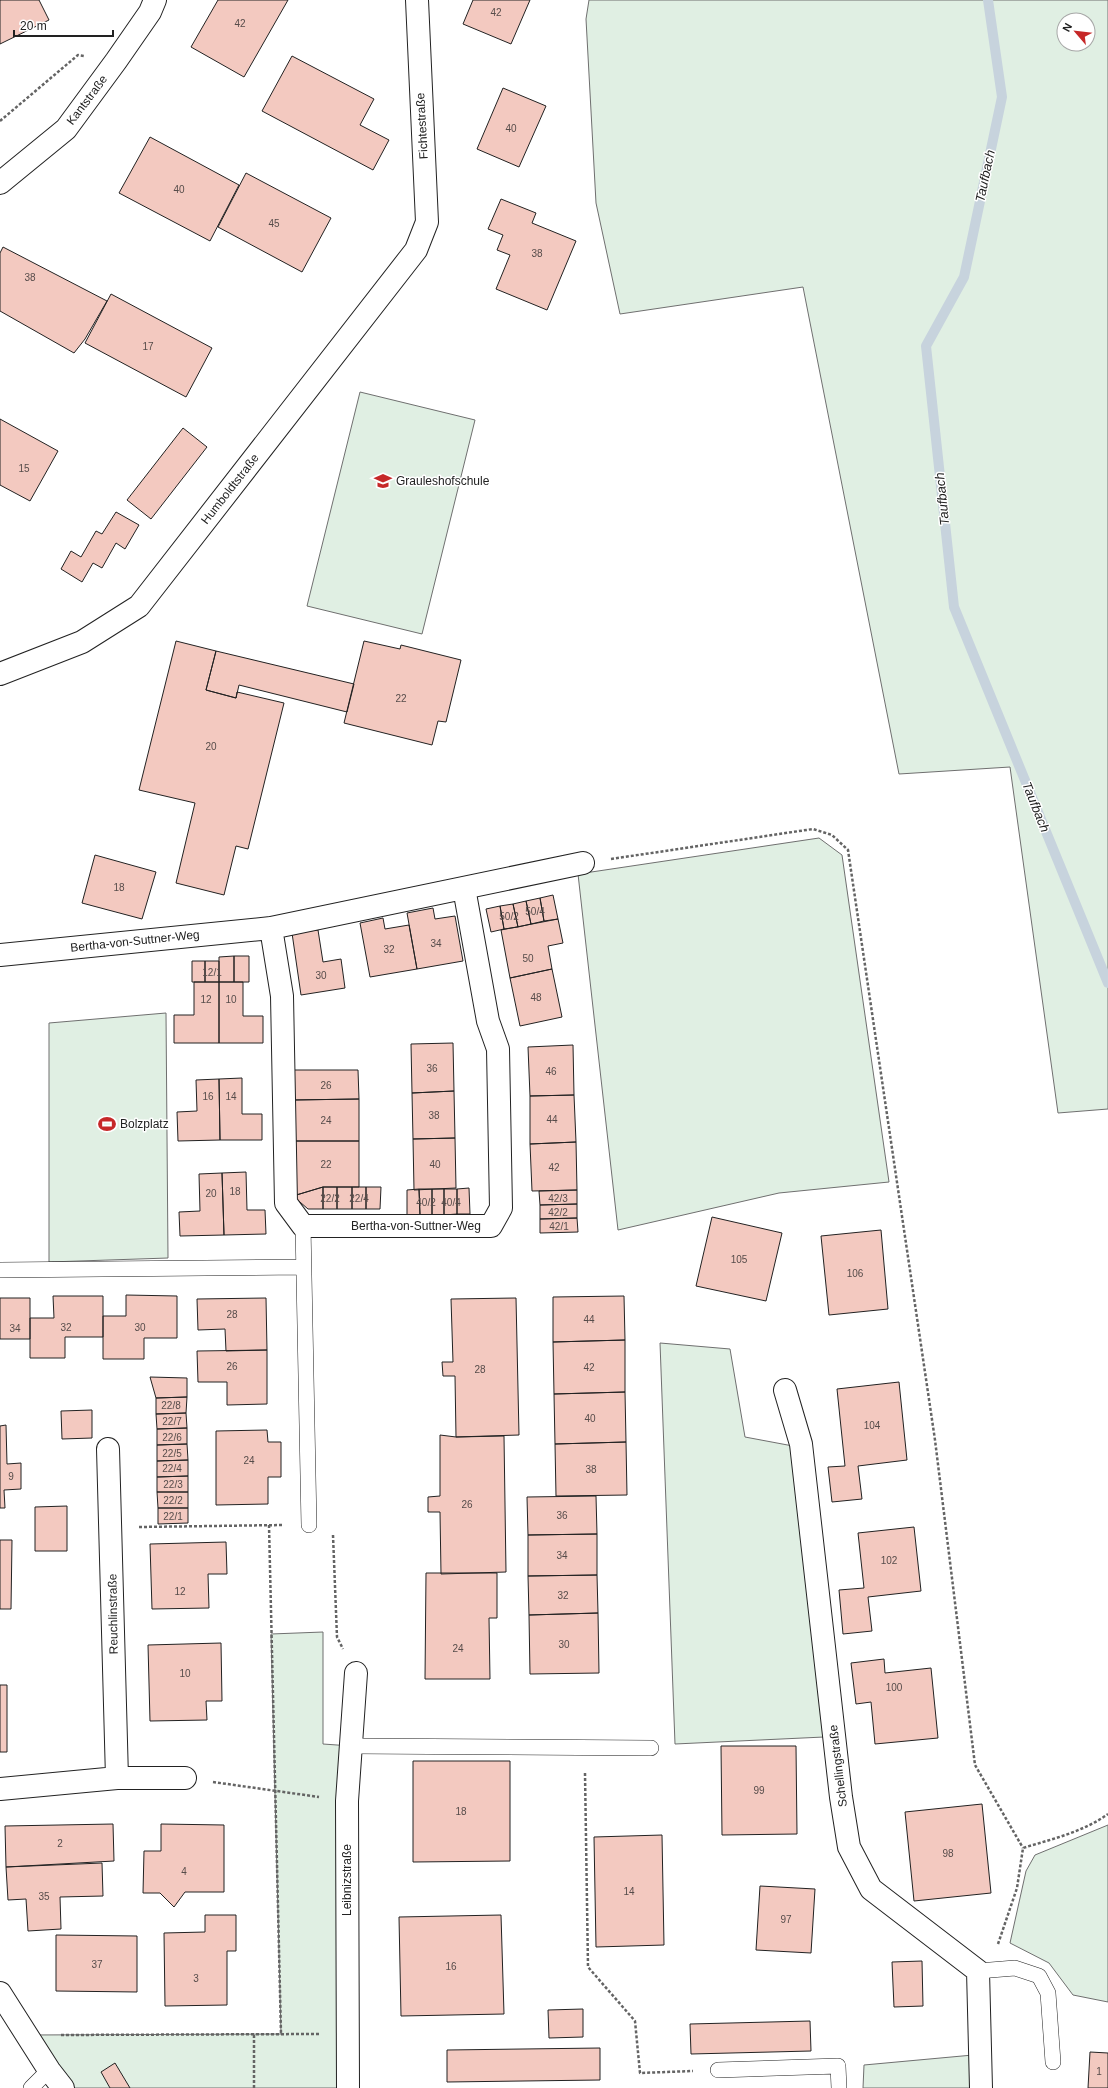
<svg xmlns="http://www.w3.org/2000/svg" width="1108" height="2088" viewBox="0 0 1108 2088" font-family="Helvetica,sans-serif">
  <rect width="100%" height="100%" fill="#fff"/>
  <path fill="#e0efe3" stroke="#6f6f6f" fill-rule="evenodd" d="M589 0H1108V1109L1058 1113 1010 767 899 774 803 287 620 314 596 203 586 19ZM1064 20H1088V44H1064Z
    M360 392 475 420 422 634 307 606Z
    M819 838 842 855 889 1182 779 1193 618 1230 578 874Z
    M166 1013 168 1258 49 1262V1023Z
    M660 1343 730 1349 745 1437 793 1446 824 1737 675 1744Z
    M323 1632V1744L351 1746 348 2088H64L27 2035 281 2034 271 1634Z
    M1108 1825V2002L1073 1995 1049 1963 1010 1943 1026 1871 1035 1855Z
    M973 2055V2088H863L864 2065Z"/>
  <g fill="none" stroke-linecap="round" stroke-linejoin="round">
    <path stroke="#c7d3dd" stroke-width="10" d="M988 0 1002 97 964 277 926 346 954 607 1108 983"/>
  </g>
  <path fill="#f3c9c0" stroke="#222" d="M0 0H39L49 20 0 44Z
    M218 0H288L244 77 191 47Z
    M473 0H530L511 44 463 24Z
    M292 56 374 99 360 125 389 140 373 170 262 111Z
    M503 88 546 106 519 167 477 149Z
    M150 137 239 185 210 241 119 193Z
    M246 173 331 218 302 272 218 227Z
    M501 199 536 213 532 223 576 241 547 310 496 289 510 255 497 250 503 235 488 229Z
    M3 247 107 301 85 339 74 353 0 311V253Z
    M111 294 212 348 186 397 85 343Z
    M0 419 58 451 30 501 0 485Z
    M183 428 207 447 151 519 127 500Z
    M116 512 139 525 125 549 116 543 102 568 93 563 82 582 61 569 71 551 81 557 96 531 102 534Z
    M176 641 216 651 206 690 236 698 237 692 284 703 248 849 236 846 224 895 176 883 195 803 139 790Z
    M364 641 400 649 401 645 461 660 446 722 438 721 432 745 344 723Z
    M216 651 354 684 347 712 239 685 236 698 206 690Z
    M95 855 156 872 142 919 82 903Z
    M553 895 558 919 544 921 540 898Z
    M540 898 544 921 531 924 526 901Z
    M526 901 531 924 518 927 513 904Z
    M513 904 518 927 504 929 500 906Z
    M500 906 504 929 491 932 486 909Z
    M433 908 435 919 455 916 463 961 417 969 407 913Z
    M383 918 385 929 409 925 417 969 370 977 360 923Z
    M558 919 563 943 548 946 552 969 510 978 501 930Z
    M318 930 323 962 341 959 345 988 301 995 292 933Z
    M234 956H249V982H234Z
    M234 956V982H219V957Z
    M192 961H205V982H192Z
    M205 961H219V982H205Z
    M552 969 562 1017 520 1026 510 978Z
    M194 982H219V1043H174V1015H194Z
    M219 982H243V1016H263V1043H219Z
    M453 1043 454 1091 412 1093 411 1044Z
    M573 1045 574 1095 530 1096 528 1047Z
    M293 1070H358L359 1099 293 1100Z
    M242 1078V1114H262V1140H220L219 1079Z
    M219 1079 220 1140 178 1141 177 1112 197 1111 196 1080Z
    M454 1091 455 1138 413 1139 412 1093Z
    M574 1095 576 1142 530 1144V1096Z
    M359 1099V1141H293V1100Z
    M455 1138 456 1188 414 1190 413 1139Z
    M293 1141H359V1187H323L293 1196Z
    M576 1142 577 1190 532 1191 530 1144Z
    M246 1172 247 1210H265L266 1234 224 1235 222 1173Z
    M222 1173 224 1235 180 1236 179 1212 200 1211 199 1174Z
    M323 1187V1209H308L293 1196Z
    M323 1187H337V1209H323Z
    M337 1187H352V1209H337Z
    M352 1187H366V1209H352Z
    M366 1187H381L380 1209H366Z
    M469 1188 470 1214H457V1189Z
    M419 1189 420 1215 407 1216V1190Z
    M419 1189H432V1215H420Z
    M432 1189H444V1215H432Z
    M444 1189H457V1214L444 1215Z
    M577 1190V1204L540 1205 539 1191Z
    M577 1204V1218L540 1219V1205Z
    M712 1217 782 1233 766 1301 696 1286Z
    M577 1218 578 1232 540 1233V1219Z
    M881 1230 888 1309 829 1315 821 1236Z
    M126 1295 177 1296V1338H144V1359H103V1316H126Z
    M53 1296H103V1337H65V1358H30V1318H54Z
    M624 1296 625 1340 553 1342V1297Z
    M0 1298H30V1339H0Z
    M266 1298 267 1350 226 1351 225 1329 198 1330 197 1299Z
    M516 1298 519 1435 456 1437 455 1376H443L442 1362H453L451 1299Z
    M625 1340V1392L554 1394 553 1342Z
    M267 1350V1404L227 1405V1382H198L197 1351Z
    M150 1377 187 1378V1397L156 1398Z
    M899 1382 907 1460 858 1466 862 1499 832 1502 828 1467 845 1466 837 1389Z
    M625 1392 626 1442 555 1444 554 1394Z
    M187 1397 186 1413 156 1414V1398Z
    M92 1410V1438L62 1439 61 1411Z
    M186 1413 187 1428 157 1429 156 1414Z
    M6 1425 7 1464 21 1463V1489L4 1490 5 1508H0V1426Z
    M187 1428V1444L157 1445V1429Z
    M267 1430 268 1442H281V1477H268V1504L216 1505V1431Z
    M440 1435 456 1437 504 1436 506 1572 441 1574 440 1512H428V1497L440 1496Z
    M626 1442 627 1495 556 1496 555 1444Z
    M187 1444 188 1460 157 1461V1445Z
    M188 1460V1476L157 1477V1461Z
    M188 1476V1492H157V1477Z
    M157 1492H188V1508H158Z
    M596 1496 597 1534 528 1535 527 1497Z
    M67 1506V1551H35V1507Z
    M158 1508H188V1523L158 1524Z
    M914 1527 921 1591 868 1597 872 1631 843 1634 839 1590 864 1588 858 1533Z
    M597 1534V1575L528 1576V1535Z
    M0 1540H12L11 1609H0Z
    M226 1542 227 1574H208L209 1608 152 1609 150 1544Z
    M426 1573H497V1618H489L490 1679H425Z
    M597 1575 598 1613 529 1615 528 1576Z
    M598 1613 599 1673 530 1674 529 1615Z
    M221 1643 222 1701H206L207 1720 150 1721 148 1645Z
    M884 1659 885 1673 931 1668 938 1738 875 1744 871 1702 856 1704 851 1663Z
    M0 1685H7V1752H0Z
    M721 1746H796L797 1834 722 1835Z
    M413 1761H510V1861L413 1862Z
    M982 1804 991 1893 914 1901 905 1812Z
    M113 1824 114 1861 6 1867 5 1826Z
    M161 1824 224 1825V1892H185L174 1907 160 1893H143L144 1851H161Z
    M662 1835 664 1945 596 1947 594 1837Z
    M102 1863 103 1896 60 1897 61 1929 28 1931 26 1899 8 1900 6 1867Z
    M760 1886 815 1889 811 1953 756 1950Z
    M205 1915H236V1951H227V2005L165 2006 164 1933 205 1932Z
    M501 1915 504 2014 401 2016 399 1917Z
    M56 1935 137 1936V1992L56 1991Z
    M922 1961 923 2006 894 2007 892 1962Z
    M583 2009V2037L549 2038 548 2010Z
    M810 2021 811 2051 691 2054 690 2024Z
    M600 2048V2080L447 2082V2050Z
    M1090 2052 1108 2053V2088H1088Z
    M115 2063 130 2088H110L101 2072Z"/>
  <g fill="none" stroke-linecap="round" stroke-linejoin="round">
    <g stroke="#222" stroke-width="16">
      <path id="lane" d="M303 1226 309 1525
        M0 1270 303 1267
        M351 1746 651 1748
        M978 1971 1015 1968 1039 1976 1048 1993 1053 2062
        M718 2070 838 2066 839 2088
        M31 2088 49 2070"/>
    </g>
    <g stroke="#222" stroke-width="24">
      <path id="street" d="M0 183 66 129 116 61 150 12 155 0
        M0 674 82 642 139 606 416 250 427 222 417 0
        M271 928 282 996 286 1203 303 1226H491L501 1208 498 1049 488 1021 464 888
        M0 955 271 928 583 863
        M785 1390 801 1444 841 1797 849 1847 871 1889 978 1971 981 2088
        M108 1449 117 1778
        M0 1789 117 1778H185
        M0 1993 49 2070 63 2088
        M348 2088 347 1801 356 1673"/>
    </g>
    <path stroke="#646464" stroke-width="2.5" stroke-dasharray="3 2" stroke-linecap="butt" d="M0 121 78 55 84 56
      M611 859 813 829 832 835 848 850 935 1440 975 1765 1023 1848
      M269 1525 281 2034
      M139 1527 284 1525
      M333 1535 337 1637 343 1649
      M585 1773 588 1967 635 2021 640 2073 693 2071
      M213 1782 319 1797
      M998 1944 1017 1888 1023 1848C1052 1839 1083 1832 1108 1814
      M61 2035 320 2034
      M254 2088V2034"/>
    <use href="#lane" stroke="#fff" stroke-width="15"/>
    <use href="#street" stroke="#fff" stroke-width="22"/>
  </g>
  <defs>
    <g id="school-bare" transform="scale(1.38)"><path d="M0-5L7-2L0 1L-7-2ZM-4 1L0 2.5L4 1V4Q0 6-4 4Z" fill="#c62828" stroke="#fff" stroke-width="2.5" paint-order="stroke"/></g>
    <g id="stadium-bare" transform="scale(1.38)"><path d="M0-5a6.5 5 0 1 0 0 10a6.5 5 0 1 0 0-10ZM-3.5-1.8h7v3.6h-7Z" fill="#c62828" stroke="#fff" stroke-width="2.5" paint-order="stroke"/></g>
  </defs>
  <g fill-rule="evenodd">
    <use href="#school-bare" x="383" y="481"/>
    <use href="#stadium-bare" x="107" y="1124"/>
  </g>
  <g text-anchor="middle" dominant-baseline="central" stroke-width="3" stroke-linejoin="round" paint-order="stroke">
    <g font-size="10" fill="#564c4a">
      <text x="496" y="12">42</text>
      <text x="240" y="23">42</text>
      <text x="511" y="128">40</text>
      <text x="179" y="189">40</text>
      <text x="274" y="223">45</text>
      <text x="537" y="253">38</text>
      <text x="30" y="277">38</text>
      <text x="148" y="346">17</text>
      <text x="24" y="468">15</text>
      <text x="401" y="698">22</text>
      <text x="211" y="746">20</text>
      <text x="119" y="887">18</text>
      <text x="535" y="911">50/4</text>
      <text x="509" y="916">50/2</text>
      <text x="436" y="943">34</text>
      <text x="389" y="949">32</text>
      <text x="528" y="958">50</text>
      <text x="212" y="972">12/1</text>
      <text x="321" y="975">30</text>
      <text x="536" y="997">48</text>
      <text x="206" y="999">12</text>
      <text x="231" y="999">10</text>
      <text x="432" y="1068">36</text>
      <text x="551" y="1071">46</text>
      <text x="326" y="1085">26</text>
      <text x="208" y="1096">16</text>
      <text x="231" y="1096">14</text>
      <text x="434" y="1115">38</text>
      <text x="552" y="1119">44</text>
      <text x="326" y="1120">24</text>
      <text x="326" y="1164">22</text>
      <text x="435" y="1164">40</text>
      <text x="554" y="1167">42</text>
      <text x="235" y="1191">18</text>
      <text x="211" y="1193">20</text>
      <text x="330" y="1198">22/2</text>
      <text x="359" y="1198">22/4</text>
      <text x="558" y="1198">42/3</text>
      <text x="426" y="1202">40/2</text>
      <text x="451" y="1202">40/4</text>
      <text x="558" y="1212">42/2</text>
      <text x="559" y="1226">42/1</text>
      <text x="739" y="1259">105</text>
      <text x="855" y="1273">106</text>
      <text x="232" y="1314">28</text>
      <text x="589" y="1319">44</text>
      <text x="66" y="1327">32</text>
      <text x="140" y="1327">30</text>
      <text x="15" y="1328">34</text>
      <text x="232" y="1366">26</text>
      <text x="589" y="1367">42</text>
      <text x="480" y="1369">28</text>
      <text x="171" y="1405">22/8</text>
      <text x="590" y="1418">40</text>
      <text x="172" y="1421">22/7</text>
      <text x="872" y="1425">104</text>
      <text x="172" y="1437">22/6</text>
      <text x="172" y="1453">22/5</text>
      <text x="249" y="1460">24</text>
      <text x="172" y="1468">22/4</text>
      <text x="591" y="1469">38</text>
      <text x="11" y="1476">9</text>
      <text x="173" y="1484">22/3</text>
      <text x="173" y="1500">22/2</text>
      <text x="467" y="1504">26</text>
      <text x="562" y="1515">36</text>
      <text x="173" y="1516">22/1</text>
      <text x="562" y="1555">34</text>
      <text x="889" y="1560">102</text>
      <text x="180" y="1591">12</text>
      <text x="563" y="1595">32</text>
      <text x="564" y="1644">30</text>
      <text x="458" y="1648">24</text>
      <text x="185" y="1673">10</text>
      <text x="894" y="1687">100</text>
      <text x="759" y="1790">99</text>
      <text x="461" y="1811">18</text>
      <text x="60" y="1843">2</text>
      <text x="948" y="1853">98</text>
      <text x="184" y="1871">4</text>
      <text x="629" y="1891">14</text>
      <text x="44" y="1896">35</text>
      <text x="786" y="1919">97</text>
      <text x="97" y="1964">37</text>
      <text x="451" y="1966">16</text>
      <text x="196" y="1978">3</text>
      <text x="1099" y="2071">1</text>
    </g>
    <g font-size="12" fill="#222" stroke="#fff">
      <text transform="translate(87 100) rotate(-53)">Kantstraße</text>
      <text transform="translate(422 126) rotate(-93)">Fichtestraße</text>
      <text transform="translate(230 489) rotate(-52)">Humboldtstraße</text>
      <text transform="translate(135 941) rotate(-6)">Bertha-von-Suttner-Weg</text>
      <text x="416" y="1226">Bertha-von-Suttner-Weg</text>
      <text transform="translate(113 1614) rotate(-91)">Reuchlinstraße</text>
      <text transform="translate(838 1766) rotate(-97)">Schellingstraße</text>
      <text transform="translate(347 1880) rotate(-90)">Leibnizstraße</text>
    </g>
    <g font-size="12" fill="#222" stroke="#fff" text-anchor="start">
      <text x="396" y="481">Grauleshofschule</text>
      <text x="120" y="1124">Bolzplatz</text>
    </g>
    <g font-size="13" font-style="italic" fill="#222" stroke="#fff">
      <text transform="translate(985 176) rotate(-78)">Taufbach</text>
      <text transform="translate(942 499) rotate(-96)">Taufbach</text>
      <text transform="translate(1036 807) rotate(68)">Taufbach</text>
    </g>
  </g>
  <g transform="translate(1076 32) rotate(298)"><circle r="19" fill="#ffffff" stroke="#a7a7a7"/>
  <path d="M0-3L7 15L0 10L-7 15Z" fill="#c62828"/>
  <text y="-6" font-size="11" font-weight="bold" text-anchor="middle" fill="#222222">N</text>
  </g>
  <path d="M14 30v6h99v-6" fill="none" stroke="#222222" stroke-width="2"/>
  <text x="20" y="30" font-size="12" fill="#222222" stroke="#ffffff" stroke-width="3" paint-order="stroke">20 m</text>
</svg>
